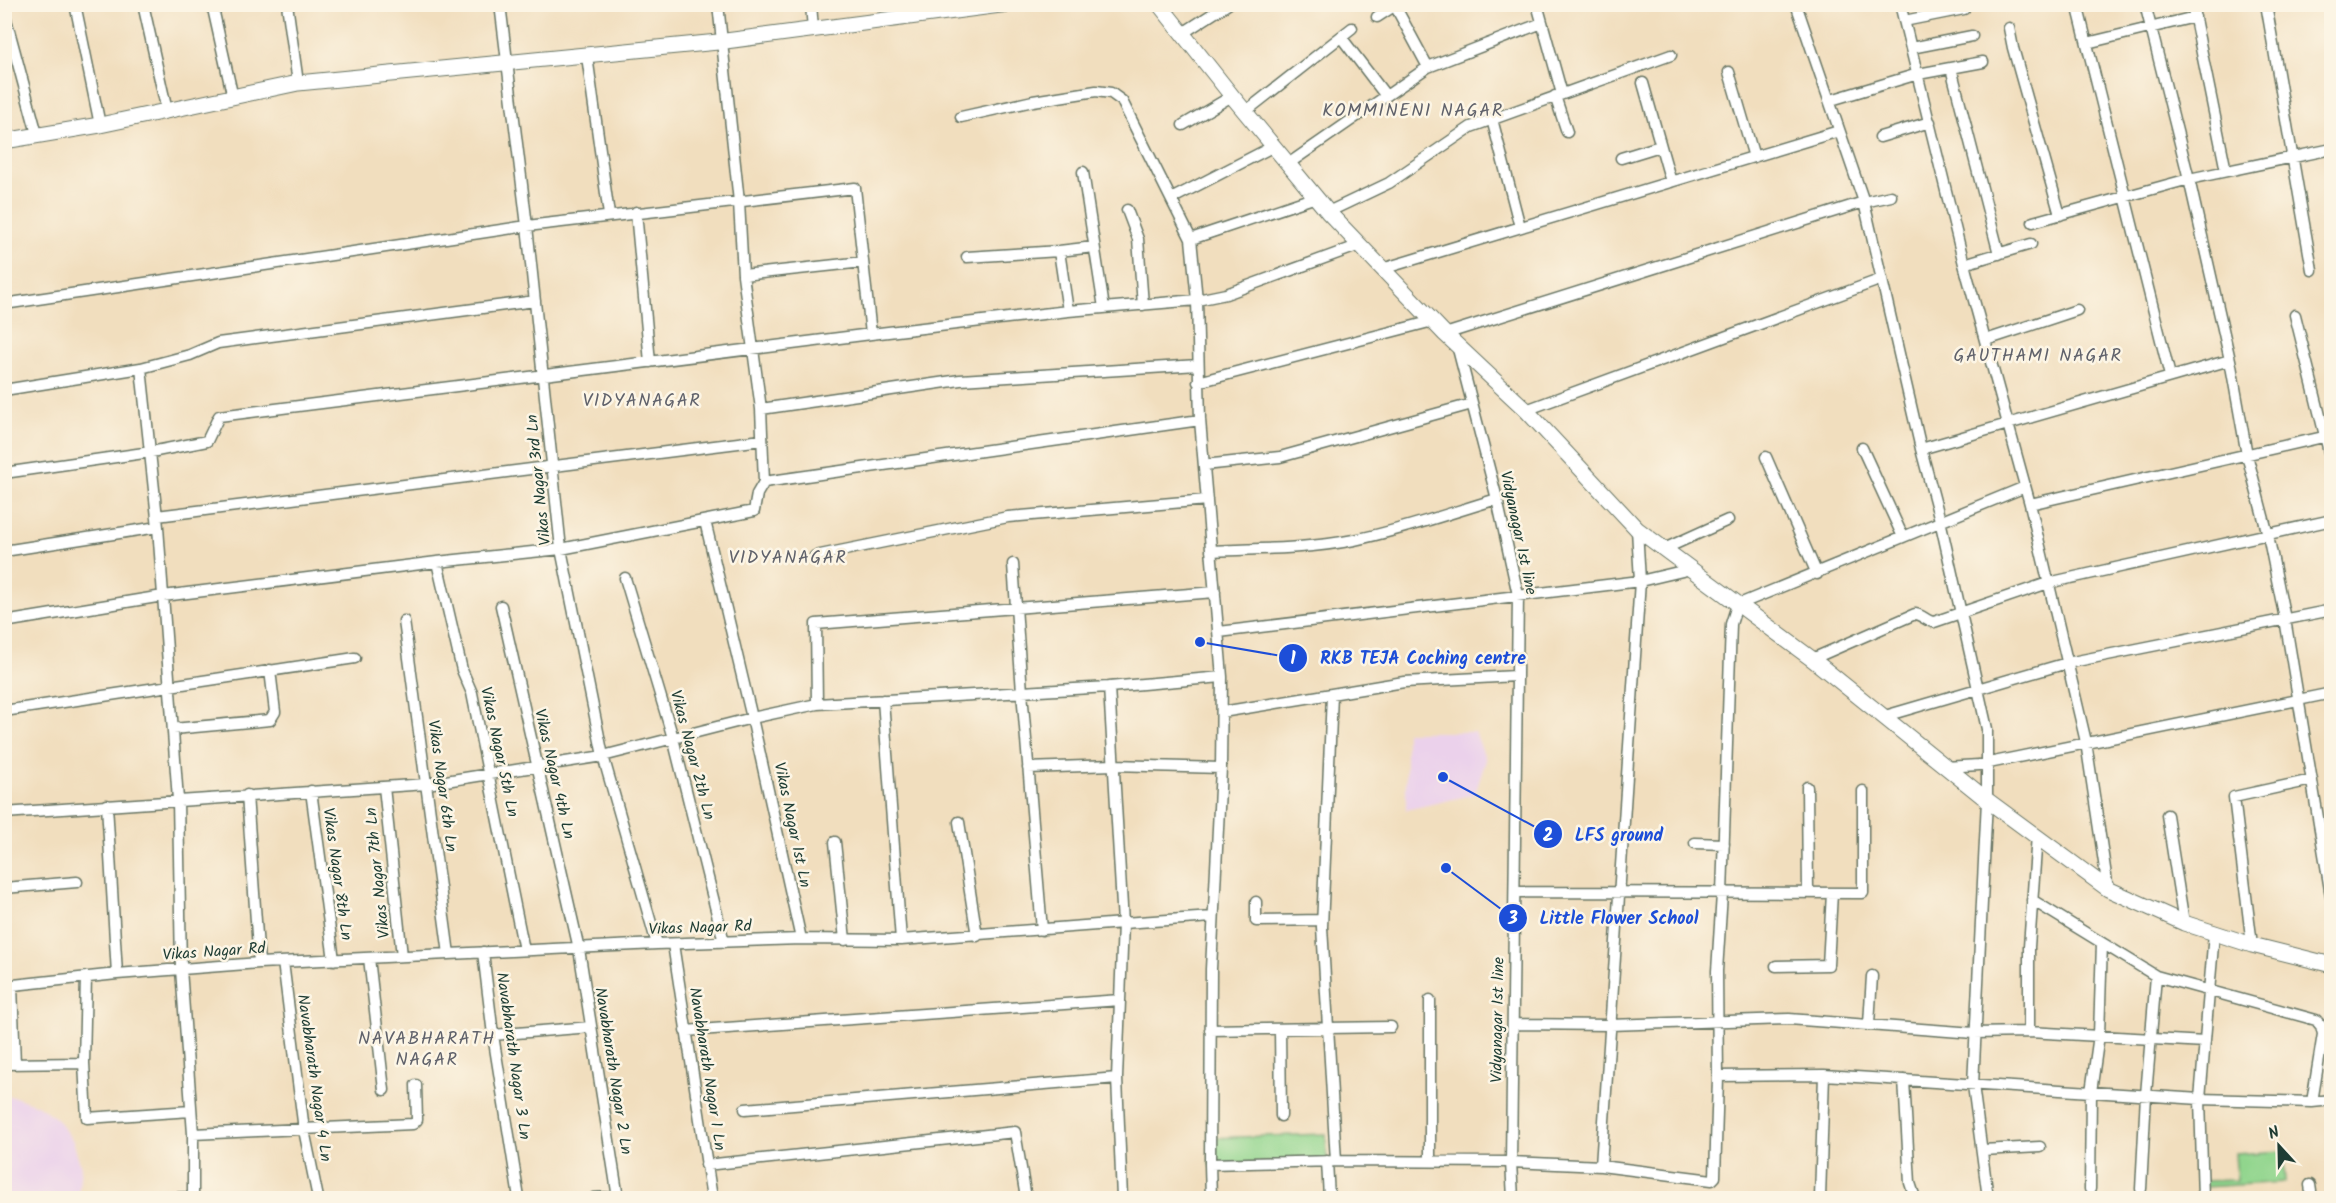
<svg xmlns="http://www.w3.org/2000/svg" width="2336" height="1203" viewBox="0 0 2336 1203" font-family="Kalam,sans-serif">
  <rect width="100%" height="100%" fill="#fcf5e5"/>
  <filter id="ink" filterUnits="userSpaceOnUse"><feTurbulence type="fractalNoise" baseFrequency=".0167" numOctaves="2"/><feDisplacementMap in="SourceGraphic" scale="12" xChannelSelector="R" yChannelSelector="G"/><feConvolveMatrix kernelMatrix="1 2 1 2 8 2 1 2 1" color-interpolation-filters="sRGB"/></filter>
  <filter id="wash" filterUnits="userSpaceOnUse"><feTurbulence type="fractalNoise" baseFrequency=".008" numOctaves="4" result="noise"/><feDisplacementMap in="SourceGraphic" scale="24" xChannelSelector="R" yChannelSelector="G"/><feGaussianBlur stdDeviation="1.35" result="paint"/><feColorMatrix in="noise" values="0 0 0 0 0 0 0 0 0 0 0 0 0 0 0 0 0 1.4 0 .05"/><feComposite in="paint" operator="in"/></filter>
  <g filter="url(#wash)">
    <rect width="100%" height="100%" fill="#f1debe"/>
    <path fill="#ebd1eb" d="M1406 732H1475L1486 760 1475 794 1406 810Z
      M5 1096 15 1097 37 1105 56 1118 73 1141 81 1167 78 1198H5Z"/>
    <path fill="#91d58d" stroke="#588960" stroke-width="1.5" d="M1326 1134 1327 1161 1210 1164 1211 1138Z
      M2283 1151 2285 1182 2203 1187 2202 1181 2237 1180 2235 1154Z"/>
  </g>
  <g filter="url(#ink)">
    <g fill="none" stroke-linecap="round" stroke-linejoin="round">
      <g stroke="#687564" stroke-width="13">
        <path id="street" d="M75 4 100 125
          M143 4 167 111
          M212 4 233 98
          M287 4 298 83
          M500 4 527 226 561 549 603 756 657 944
          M718 4 739 202 743 275 761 409 764 482
          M811 4 813 30
          M1394 4 1428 67
          M1537 4 1562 94
          M1796 4 1864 202 1921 449 1940 520 1987 729V800L1973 1085 1988 1198
          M1900 4 1964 264 2030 504 2086 742 2108 889
          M2077 4 2170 376
          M2192 4 2226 171
          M2266 4 2312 270
          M4 12 37 134
          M1377 17 1397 4
          M1904 21 1964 9
          M2009 28 2013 48 2060 215
          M1183 33 1228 4
          M1341 37 1386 96
          M2087 43 2195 17
          M1911 48 1972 36
          M587 56 609 215
          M1951 68 1999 254
          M1729 72 1754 157
          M1643 83 1671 182
          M1555 96 1567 132
          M1831 100 1918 74 1983 62
          M1245 112 1352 28
          M1492 119 1520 227
          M1183 125 1232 96
          M1880 137 1930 122
          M2332 149 2189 179 2230 360 2247 455 2268 535 2285 619 2332 902
          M1621 158 1660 146
          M1288 164 1428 67 1542 23
          M1083 172 1104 308
          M1171 199 1274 146
          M1127 210 1138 239 1143 305
          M636 212 650 362
          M1328 212 1389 183 1471 127 1671 55
          M2033 222 2189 179 2145 4
          M1191 239 1316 197
          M1059 251 1094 247
          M967 257 1059 251 1068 311
          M1964 264 2031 244
          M1382 269 1839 131
          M743 275 863 262
          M4 304 527 226 855 188 871 334
          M2295 315 2332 464
          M1445 334 1864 202 1891 196
          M1986 340 2077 310
          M1457 345 1497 499 1518 595 1511 1162 1513 1198
          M141 368 158 527 178 800 181 969 193 1134V1198
          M1198 382 1433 321
          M4 390 141 368 190 355 218 343 535 301
          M761 409 960 380 1198 365
          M1526 410 1882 279
          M1862 448 1903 537
          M1921 449 2230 360
          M1766 457 1817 574
          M1204 465 1280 457 1472 404
          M4 473 151 452 207 441 219 416 871 334 1068 311 1197 300 1226 294 1360 245
          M2030 504 2332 435
          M157 516 762 440
          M705 521 752 718 801 939
          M1664 549 1728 520
          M4 551 158 527
          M1211 551C1259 549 1308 549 1354 540 1403 530 1450 513 1497 499
          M815 556 1008 517 1207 500
          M437 562 462 670 472 693 524 950
          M1013 564 1022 692 1042 930
          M625 578 673 738 724 942
          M501 606 579 949 618 1198
          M404 621 449 954
          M4 622 163 596 437 562 561 549 754 511 757 494 764 482 1200 420
          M1219 632 1640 581 1691 569
          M1812 659 1915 614C1923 615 1927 622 1934 622L2048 583 2332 520
          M1109 687 1123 923 1213 917
          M1332 695 1322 927 1336 1161
          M883 700 901 940
          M817 704 816 624 1215 592
          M4 711 355 658
          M1222 712 1404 682 1516 676
          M1885 716 2067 663 2332 610
          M173 729 270 720 275 712 270 670
          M1945 767 1979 765 2332 693
          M1028 768 1113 765 1221 768
          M384 787 402 956
          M1807 787 1808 893
          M311 791 334 960
          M247 795 259 963
          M107 805 117 974
          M4 813 427 784 603 756 752 718 817 704 1109 687 1222 677 1200 420 1197 300 1191 239 1122 101 1111 93 1096 91 1033 101 961 117
          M2167 815 2184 923
          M959 822 977 936
          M835 842 845 940
          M1695 843 1724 844
          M4 888 77 882
          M1515 892 1863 893V791
          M2032 900 2156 976 2316 1020 2321 1026 2323 1034 2312 1102
          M1256 902V921L1322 920
          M673 944 712 1198
          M2252 945 2234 797 2312 780
          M483 952 493 1035 519 1198
          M369 958 384 1090
          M283 962 304 1130 318 1198
          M1776 966 1828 965 1832 893
          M86 977 84 1063 87 1118 191 1111
          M4 986 117 974 259 963 657 944 801 939 901 940 1123 923 1117 1078 1122 1198
          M12 986 15 1064
          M1513 1024 1610 1025 1789 1019 1974 1033 2029 1032V947L2037 835
          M1869 1024 1872 976
          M1280 1029 1281 1116
          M1210 1030 1391 1027
          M685 1031 1120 1000
          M2029 1032 2205 1042
          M493 1035 591 1027
          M4 1064 84 1063
          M1718 1076 1824 1075 2200 1099 2312 1102 2332 1100
          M1904 1080 1910 1183 1915 1198
          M745 1109 1117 1078
          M193 1134 413 1124 417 1120 416 1085
          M1982 1150 2040 1147
          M1327 1161 1329 1198
          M1430 1162V1000
          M1210 1164 1211 969 1221 768 1222 677
          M706 1165 1015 1132 1026 1198
          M1601 1166 1640 581 1637 529
          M2310 1185 2312 1198
          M2090 1189 2091 1092 2099 1035 2102 943
          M2141 1189 2146 1095 2156 976
          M173 1198 193 1197
          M594 1198 617 1196
          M1211 1198 1210 1164 1336 1161 1511 1162 1601 1166 1712 1180 1715 1177 1718 1078 1717 971 1722 894 1731 624 1737 605 2025 487
          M1820 1198 1824 1075
          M2203 1198 2200 1099 2214 933"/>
      </g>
      <g stroke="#687564" stroke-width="17">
        <path id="secondary" d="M1159 4 1232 96 1328 212 1445 334 1526 410 1637 529 1812 659 1987 800 2108 889 2184 923 2252 945 2332 965
          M4 141 100 125 298 83 718 42 1008 4"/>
      </g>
      <use href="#street" stroke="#fff" stroke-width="10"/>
      <use href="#secondary" stroke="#fff" stroke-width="15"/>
    </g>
  </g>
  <g text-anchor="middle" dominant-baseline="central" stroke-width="5" stroke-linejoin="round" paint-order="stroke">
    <g font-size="16" fill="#1f3d34" stroke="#fcf5e5">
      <text transform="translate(539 480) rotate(-96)">Vikas Nagar 3rd Ln</text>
      <text transform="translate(1518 533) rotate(78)">Vidyanagar 1st line</text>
      <text transform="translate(499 752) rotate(78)">Vikas Nagar 5th Ln</text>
      <text transform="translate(692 755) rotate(75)">Vikas Nagar 2th Ln</text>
      <text transform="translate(554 774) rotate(77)">Vikas Nagar 4th Ln</text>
      <text transform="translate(442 786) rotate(82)">Vikas Nagar 6th Ln</text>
      <text transform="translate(792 825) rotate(78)">Vikas Nagar 1st Ln</text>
      <text transform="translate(378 873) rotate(-96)">Vikas Nagar 7th Ln</text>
      <text transform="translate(337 874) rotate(82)">Vikas Nagar 8th Ln</text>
      <text transform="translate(700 928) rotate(-2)">Vikas Nagar Rd</text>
      <text transform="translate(214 952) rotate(-4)">Vikas Nagar Rd</text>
      <text transform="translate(1498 1020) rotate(-89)">Vidyanagar 1st line</text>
      <text transform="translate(513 1056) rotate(82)">Navabharath Nagar 3 Ln</text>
      <text transform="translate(707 1069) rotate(81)">Navabharath Nagar 1 Ln</text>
      <text transform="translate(613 1071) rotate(81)">Navabharath Nagar 2 Ln</text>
      <text transform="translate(314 1078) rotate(82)">Navabharath Nagar 4 Ln</text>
    </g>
    <g font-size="18" letter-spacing="1.5" fill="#60626b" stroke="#fcf5e5">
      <text x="1413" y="111">KOMMINENI NAGAR</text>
      <text x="2038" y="356">GAUTHAMI NAGAR</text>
      <text x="642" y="401">VIDYANAGAR</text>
      <text x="788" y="558">VIDYANAGAR</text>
      <text x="427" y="1039">NAVABHARATH<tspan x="427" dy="21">NAGAR</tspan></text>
    </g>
  </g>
  <path fill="none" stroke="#1d4ed8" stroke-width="2" d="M1200 642L1293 658M1443 777L1548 834M1446 868L1513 918"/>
  <g fill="#1d4ed8" stroke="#fcf5e5" stroke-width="2">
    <circle cx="1200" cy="642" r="6"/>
    <circle cx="1443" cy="777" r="6"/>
    <circle cx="1446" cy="868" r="6"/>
    <circle cx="1293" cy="658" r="15"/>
    <circle cx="1548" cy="834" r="15"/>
    <circle cx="1513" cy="918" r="15"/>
  </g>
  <g font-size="18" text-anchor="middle" font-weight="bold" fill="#fff">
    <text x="1293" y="664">1</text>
    <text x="1548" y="841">2</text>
    <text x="1513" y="924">3</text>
  </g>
  <g font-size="18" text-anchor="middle" font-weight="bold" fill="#1d4ed8" stroke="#fcf5e5" stroke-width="5" stroke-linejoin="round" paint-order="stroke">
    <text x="1423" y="664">RKB TEJA Coching centre</text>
    <text x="1619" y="841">LFS ground</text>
    <text x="1619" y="924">Little Flower School</text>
  </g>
  <rect width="2336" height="1203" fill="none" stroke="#fcf5e5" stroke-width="24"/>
  <g transform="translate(2279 1146) rotate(338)" stroke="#fcf5e5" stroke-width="4.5" paint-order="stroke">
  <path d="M0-4.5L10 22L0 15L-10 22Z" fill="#1f3d34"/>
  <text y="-9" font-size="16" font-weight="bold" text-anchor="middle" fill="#1f3d34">N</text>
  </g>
</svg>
